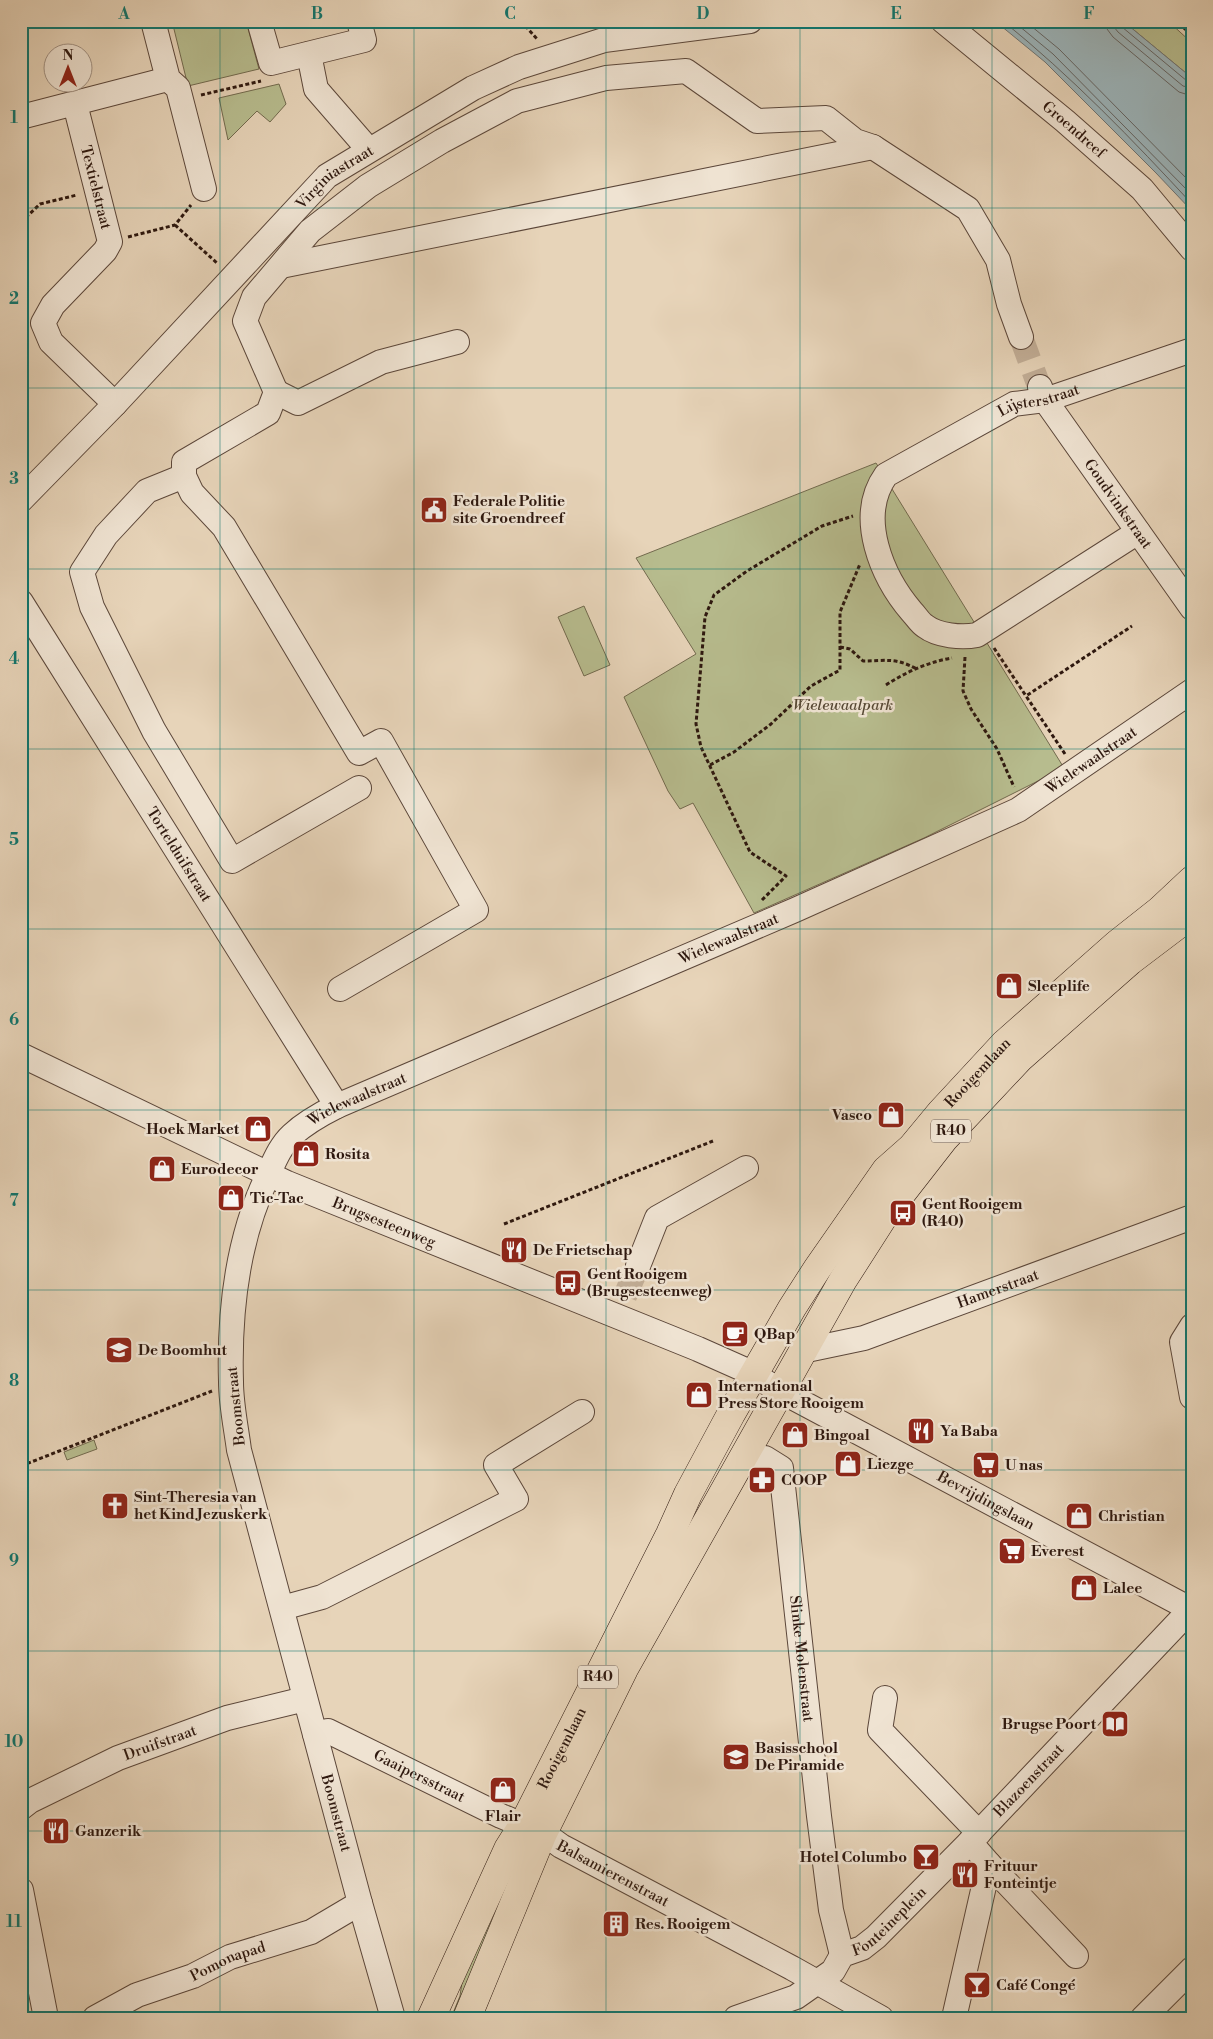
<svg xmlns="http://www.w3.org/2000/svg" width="1213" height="2039" viewBox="0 0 1213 2039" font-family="'Libre Bodoni',serif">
  <rect width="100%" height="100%" fill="#e7d4b9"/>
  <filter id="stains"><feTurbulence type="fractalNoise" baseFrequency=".004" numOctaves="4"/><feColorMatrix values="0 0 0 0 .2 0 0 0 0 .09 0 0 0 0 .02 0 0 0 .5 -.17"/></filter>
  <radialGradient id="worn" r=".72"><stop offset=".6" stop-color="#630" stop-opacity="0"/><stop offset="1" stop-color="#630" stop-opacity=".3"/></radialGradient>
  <path fill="#b7bc8e" stroke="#726a4e" d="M172 21H246L259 69 188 86Z
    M1123 21H1168L1192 43V78Z
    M279 84 286 104 270 122 257 111 228 140 219 98Z
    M876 463 1064 768 924 838 754 913 693 803 680 809 668 791 624 697 696 654 636 558Z
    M584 606 610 665 584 676 558 617Z
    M94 1440 97 1449 67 1460 64 1452Z
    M517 1870 458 2018H451L460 1996 463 1975 497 1892Z"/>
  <path fill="#9cb5bb" stroke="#707676" d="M995 21H1123L1192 78V211L1156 173 1045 62Z"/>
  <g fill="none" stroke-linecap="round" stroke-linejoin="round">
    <path stroke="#656665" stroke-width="1" d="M1003 21C1071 76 1133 140 1192 204
      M1013 21 1053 54 1192 195
      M1025 21 1059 49 1192 184
      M1106 21 1107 29 1113 37 1179 92 1192 96
      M1114 21V27L1118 32 1183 86 1192 88
      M1120 21 1122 27 1187 81 1192 82"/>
    <path stroke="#c2ae97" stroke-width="24" stroke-dasharray="24 12" stroke-linecap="butt" d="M1021 337 1039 386
      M625 1296 638 1266"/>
    <g stroke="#5c473a" stroke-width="26">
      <g id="minor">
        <path d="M153 21 168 79 178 88 204 189"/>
        <path d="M259 21 271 63 364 40 359 21"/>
        <path id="s1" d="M943 21 1065 121 1142 189 1192 249"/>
        <path d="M309 54 316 89 369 150"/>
        <path id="s2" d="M75 104 110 242 105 251 53 305 43 323 51 342 115 404"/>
        <path d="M21 117 168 79"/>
        <path d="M281 266 873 147"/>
        <path id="s3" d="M1040 387 1045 400 1192 608"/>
        <path d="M276 392 298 403 381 362 457 342"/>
        <path d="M184 476 147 491 106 535 82 572 92 607 154 731 232 861 359 788"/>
        <path id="s4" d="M21 500 115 404 327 176 473 88 519 67 604 40 750 21"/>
        <path id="s5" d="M1138 532 977 635C962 638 938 636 925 626 920 623 916 616 912 612 882 577 856 517 886 475L1014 404 1045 400 1192 350"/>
        <path id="s6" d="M21 602 337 1106"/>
        <path d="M340 989 476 910 381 741 359 753 224 527 192 493 184 476V462L268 413 276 392 245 321 254 297 310 231 368 186 442 141 517 101 606 78 686 71 757 121 826 118 855 141 873 147 968 209 998 260 1009 304 1021 337"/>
        <path id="s7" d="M21 1055 287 1183 698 1349 743 1369 790 1396 1192 1610"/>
        <path d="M638 1266 657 1218 746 1168"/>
        <path d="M1192 1326 1182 1342 1192 1397"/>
        <path id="s8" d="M802 1351 864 1338 1192 1217"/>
        <path id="s9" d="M737 1467 765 1458 781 1468 819 1816 831 1910 842 1955"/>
        <path d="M282 1608 322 1597 516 1499 496 1465 582 1412"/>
        <path d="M885 1698 880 1730 979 1833"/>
        <path id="s10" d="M315 1734 328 1731 501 1816 523 1825"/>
        <path id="s11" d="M21 1808 30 1801 118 1758 227 1718 305 1699"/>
        <path id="s12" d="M543 1833 561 1846 792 1968 881 2018"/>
        <path id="s13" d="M970 1842 1191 1609"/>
        <path d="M989 1864 1076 1956"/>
        <path d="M21 1890 46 2018"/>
        <path id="s14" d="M95 2018 137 1995 193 1976 230 1957 311 1932 360 1903"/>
        <path id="s15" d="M393 2018 360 1903 239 1450C236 1427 231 1404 231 1382 229 1313 237 1240 267 1177 274 1162 280 1146 292 1135 305 1123 321 1114 337 1106L795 910 1018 810 1192 691"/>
        <path id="s16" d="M736 2018 796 1997 833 1971 842 1955 862 1948 876 1937 970 1842 989 1864 954 2018"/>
        <path d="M1143 2018 1192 1969"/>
      </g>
    </g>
    <g stroke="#2e180f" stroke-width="29">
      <g id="major">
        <path id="s17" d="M431 2018 508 1849 523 1825 670 1534 688 1494 731 1414 792 1308 817 1269 886 1170 912 1147 941 1112 1004 1044 1117 944 1160 910 1192 880"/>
        <path d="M467 2018 543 1833 624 1669 843 1280 884 1216 944 1139 1020 1058 1130 961 1192 914"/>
      </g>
    </g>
    <path stroke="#2e180f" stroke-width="3" stroke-dasharray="4 2.5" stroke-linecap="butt" d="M521 21 537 39
      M1184 21 1182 26 1192 36
      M201 95 261 81
      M21 222 40 204 77 195
      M175 225 217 263
      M128 237 175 225 191 205
      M840 647 850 649 863 661C886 661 894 657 917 669
      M994 648 1026 696
      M965 657 963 691 971 709 997 749 1014 787
      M886 685C906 672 928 662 952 658
      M1065 754 1026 696 1132 626
      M710 765 734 752 771 724 811 686 840 670V612L860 564
      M762 900 786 876 750 852 701 747 696 724 705 617 714 595 747 571 822 526 853 516
      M504 1224 713 1141
      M21 1466 212 1391"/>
    <use href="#minor" stroke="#efe3d2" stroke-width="24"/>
    <use href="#major" stroke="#e7d4b9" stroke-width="28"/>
  </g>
  <path fill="none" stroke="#0f766e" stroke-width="1" stroke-opacity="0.55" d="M220 21V2018M414 21V2018M606 21V2018M800 21V2018M992 21V2018M21 208H1192M21 388H1192M21 569H1192M21 749H1192M21 929H1192M21 1110H1192M21 1290H1192M21 1470H1192M21 1651H1192M21 1831H1192"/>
  <defs>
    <g id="civic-square" transform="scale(1.4375)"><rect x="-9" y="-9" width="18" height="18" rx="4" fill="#8f2418" stroke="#efe3d2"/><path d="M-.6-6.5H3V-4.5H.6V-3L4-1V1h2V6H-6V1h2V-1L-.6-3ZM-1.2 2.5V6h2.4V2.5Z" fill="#fff"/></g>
    <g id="shop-square" transform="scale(1.4375)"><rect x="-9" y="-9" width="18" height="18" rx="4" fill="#8f2418" stroke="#efe3d2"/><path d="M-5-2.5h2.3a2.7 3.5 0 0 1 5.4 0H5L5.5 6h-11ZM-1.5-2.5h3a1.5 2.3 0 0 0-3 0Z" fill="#fff"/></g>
    <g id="bus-square" transform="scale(1.4375)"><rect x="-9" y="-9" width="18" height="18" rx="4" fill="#8f2418" stroke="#efe3d2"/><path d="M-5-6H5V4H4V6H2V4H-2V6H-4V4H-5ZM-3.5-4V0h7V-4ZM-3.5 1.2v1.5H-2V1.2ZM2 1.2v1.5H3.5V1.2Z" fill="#fff"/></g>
    <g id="restaurant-square" transform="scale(1.4375)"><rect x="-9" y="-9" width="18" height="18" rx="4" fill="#8f2418" stroke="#efe3d2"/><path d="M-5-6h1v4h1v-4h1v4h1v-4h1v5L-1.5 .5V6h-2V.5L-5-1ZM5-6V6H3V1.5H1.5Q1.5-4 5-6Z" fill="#fff"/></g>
    <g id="cafe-square" transform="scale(1.4375)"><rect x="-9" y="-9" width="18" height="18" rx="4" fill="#8f2418" stroke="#efe3d2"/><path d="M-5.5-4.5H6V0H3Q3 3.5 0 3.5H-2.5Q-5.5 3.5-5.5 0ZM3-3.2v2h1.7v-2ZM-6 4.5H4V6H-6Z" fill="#fff"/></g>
    <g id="school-square" transform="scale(1.4375)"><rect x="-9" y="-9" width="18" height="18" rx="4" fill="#8f2418" stroke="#efe3d2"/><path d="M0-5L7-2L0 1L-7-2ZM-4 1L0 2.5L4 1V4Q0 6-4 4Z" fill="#fff"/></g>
    <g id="supermarket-square" transform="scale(1.4375)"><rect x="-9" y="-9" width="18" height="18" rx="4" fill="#8f2418" stroke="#efe3d2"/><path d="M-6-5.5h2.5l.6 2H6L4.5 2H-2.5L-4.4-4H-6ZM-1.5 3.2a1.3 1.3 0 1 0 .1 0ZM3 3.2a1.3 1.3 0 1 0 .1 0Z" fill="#fff"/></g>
    <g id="pharmacy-square" transform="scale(1.4375)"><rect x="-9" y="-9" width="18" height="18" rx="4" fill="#8f2418" stroke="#efe3d2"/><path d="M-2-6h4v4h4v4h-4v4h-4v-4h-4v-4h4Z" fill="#fff"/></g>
    <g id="church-square" transform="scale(1.4375)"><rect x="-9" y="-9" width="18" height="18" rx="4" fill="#8f2418" stroke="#efe3d2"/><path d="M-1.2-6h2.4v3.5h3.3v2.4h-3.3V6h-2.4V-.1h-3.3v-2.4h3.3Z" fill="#fff"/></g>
    <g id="library-square" transform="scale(1.4375)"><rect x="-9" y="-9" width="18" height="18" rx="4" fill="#8f2418" stroke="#efe3d2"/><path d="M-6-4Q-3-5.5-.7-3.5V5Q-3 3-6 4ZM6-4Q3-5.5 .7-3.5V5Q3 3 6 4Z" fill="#fff"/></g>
    <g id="bar-square" transform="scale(1.4375)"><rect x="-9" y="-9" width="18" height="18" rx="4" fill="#8f2418" stroke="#efe3d2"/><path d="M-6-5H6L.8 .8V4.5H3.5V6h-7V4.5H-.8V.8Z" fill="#fff"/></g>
    <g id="building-square" transform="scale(1.4375)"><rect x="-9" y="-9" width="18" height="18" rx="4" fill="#8f2418" stroke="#efe3d2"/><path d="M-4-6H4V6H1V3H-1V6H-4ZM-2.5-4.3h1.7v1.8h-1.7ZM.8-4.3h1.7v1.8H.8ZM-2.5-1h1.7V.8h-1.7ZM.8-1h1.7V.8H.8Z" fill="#fff"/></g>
  </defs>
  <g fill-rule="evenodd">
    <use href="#civic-square" x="434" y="510"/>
    <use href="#shop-square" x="1009" y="986"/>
    <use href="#shop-square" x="891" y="1115"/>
    <use href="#shop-square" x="258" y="1129"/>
    <use href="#shop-square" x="306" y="1154"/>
    <use href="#shop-square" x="162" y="1169"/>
    <use href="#shop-square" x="231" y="1198"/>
    <use href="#bus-square" x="903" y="1213"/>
    <use href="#restaurant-square" x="514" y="1250"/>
    <use href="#bus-square" x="568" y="1283"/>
    <use href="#cafe-square" x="735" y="1334"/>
    <use href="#school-square" x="119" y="1350"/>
    <use href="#shop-square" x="699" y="1395"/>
    <use href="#restaurant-square" x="921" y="1431"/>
    <use href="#shop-square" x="795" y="1435"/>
    <use href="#shop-square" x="848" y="1464"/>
    <use href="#supermarket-square" x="986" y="1465"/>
    <use href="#pharmacy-square" x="762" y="1480"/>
    <use href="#church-square" x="115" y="1506"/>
    <use href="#shop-square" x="1079" y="1516"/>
    <use href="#supermarket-square" x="1012" y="1551"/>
    <use href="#shop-square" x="1084" y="1588"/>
    <use href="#library-square" x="1115" y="1724"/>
    <use href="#school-square" x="736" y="1757"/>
    <use href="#shop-square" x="503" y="1790"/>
    <use href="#restaurant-square" x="56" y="1831"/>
    <use href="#bar-square" x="926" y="1857"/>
    <use href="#restaurant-square" x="965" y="1875"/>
    <use href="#building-square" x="616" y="1924"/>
    <use href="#bar-square" x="977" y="1985"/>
  </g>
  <g text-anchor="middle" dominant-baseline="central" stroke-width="5" stroke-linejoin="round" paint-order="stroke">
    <g fill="#efe3d2" stroke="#68554a" stroke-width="1">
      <rect x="931" y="1119.5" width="40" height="23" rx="4"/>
      <rect x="578" y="1665.5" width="40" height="23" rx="4"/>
    </g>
    <g font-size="14" font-weight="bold" fill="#2e180f">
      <text x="951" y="1131">R40</text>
      <text x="598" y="1677">R40</text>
    </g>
    <g font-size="15" fill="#2e180f" stroke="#efe3d2">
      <text stroke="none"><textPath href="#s1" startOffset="170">Groendreef</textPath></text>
      <text stroke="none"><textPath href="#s4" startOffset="451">Virginiastraat</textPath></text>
      <text stroke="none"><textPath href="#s2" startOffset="86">Textielstraat</textPath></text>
      <text stroke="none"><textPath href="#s5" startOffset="585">Lijsterstraat</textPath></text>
      <text stroke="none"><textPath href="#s3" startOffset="141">Goudvinkstraat</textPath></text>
      <text stroke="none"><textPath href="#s15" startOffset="1801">Wielewaalstraat</textPath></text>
      <text stroke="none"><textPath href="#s6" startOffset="298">Tortelduifstraat</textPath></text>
      <text stroke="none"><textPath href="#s15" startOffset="1396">Wielewaalstraat</textPath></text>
      <text stroke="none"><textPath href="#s17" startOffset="1098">Rooigemlaan</textPath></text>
      <text stroke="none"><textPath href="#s15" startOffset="991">Wielewaalstraat</textPath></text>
      <text stroke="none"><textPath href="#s7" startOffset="400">Brugsesteenweg</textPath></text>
      <text stroke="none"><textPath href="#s8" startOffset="206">Hamerstraat</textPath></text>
      <text transform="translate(236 1406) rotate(-96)">Boomstraat</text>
      <text stroke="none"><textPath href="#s7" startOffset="1064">Bevrijdingslaan</textPath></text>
      <text stroke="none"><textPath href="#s9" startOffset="240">Slinke Molenstraat</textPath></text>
      <text stroke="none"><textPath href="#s11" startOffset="154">Druifstraat</textPath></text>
      <text stroke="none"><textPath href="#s17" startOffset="300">Rooigemlaan</textPath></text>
      <text stroke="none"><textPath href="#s10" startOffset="115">Gaaipersstraat</textPath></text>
      <text stroke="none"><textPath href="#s13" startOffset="85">Blazoenstraat</textPath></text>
      <text transform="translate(336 1813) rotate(75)">Boomstraat</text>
      <text stroke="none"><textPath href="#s12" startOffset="81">Balsamierenstraat</textPath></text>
      <text stroke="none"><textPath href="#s16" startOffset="186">Fonteineplein</textPath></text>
      <text stroke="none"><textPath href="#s14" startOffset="145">Pomonapad</textPath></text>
    </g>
    <g font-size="15" font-weight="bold" fill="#2e180f" stroke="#efe3d2" text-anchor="start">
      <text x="453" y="501">Federale Politie<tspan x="453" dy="17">site Groendreef</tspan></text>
      <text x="1028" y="986">Sleeplife</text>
      <text x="872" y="1115" text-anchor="end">Vasco</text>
      <text x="239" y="1129" text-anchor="end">Hoek Market</text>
      <text x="325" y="1154">Rosita</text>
      <text x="181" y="1169">Eurodecor</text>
      <text x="250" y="1198">Tic-Tac</text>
      <text x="922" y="1204">Gent Rooigem<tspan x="922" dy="17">(R40)</tspan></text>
      <text x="533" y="1250">De Frietschap</text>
      <text x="587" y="1274">Gent Rooigem<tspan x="587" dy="17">(Brugsesteenweg)</tspan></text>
      <text x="754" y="1334">QBap</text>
      <text x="138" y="1350">De Boomhut</text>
      <text x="718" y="1386">International<tspan x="718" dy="17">Press Store Rooigem</tspan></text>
      <text x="940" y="1431">Ya Baba</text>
      <text x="814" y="1435">Bingoal</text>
      <text x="867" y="1464">Liezge</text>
      <text x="1005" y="1465">U nas</text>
      <text x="781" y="1480">COOP</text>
      <text x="134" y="1497">Sint-Theresia van<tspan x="134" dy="17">het Kind Jezuskerk</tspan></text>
      <text x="1098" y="1516">Christian</text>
      <text x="1031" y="1551">Everest</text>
      <text x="1103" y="1588">Lalee</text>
      <text x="1096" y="1724" text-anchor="end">Brugse Poort</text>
      <text x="755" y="1748">Basisschool<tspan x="755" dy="17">De Piramide</tspan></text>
      <text x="503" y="1816" text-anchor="middle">Flair</text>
      <text x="75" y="1831">Ganzerik</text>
      <text x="907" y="1857" text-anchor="end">Hotel Columbo</text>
      <text x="984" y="1866">Frituur<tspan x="984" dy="17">Fonteintje</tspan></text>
      <text x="635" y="1924">Res. Rooigem</text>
      <text x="996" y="1985">Café Congé</text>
    </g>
    <g font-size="15" font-style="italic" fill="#574935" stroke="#efe3d2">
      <text x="843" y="705">Wielewaalpark</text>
    </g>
  </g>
  <rect width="1213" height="2039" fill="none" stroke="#e7d4b9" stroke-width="55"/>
  <g transform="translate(68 68)"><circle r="24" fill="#efe3d2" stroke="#a29284"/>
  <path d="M0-4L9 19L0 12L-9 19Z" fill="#8f2418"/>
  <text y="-8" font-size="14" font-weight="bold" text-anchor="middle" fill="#2e180f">N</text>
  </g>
  <rect x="28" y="28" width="1158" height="1984" fill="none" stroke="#0f766e" stroke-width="2"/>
  <g font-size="16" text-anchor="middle" font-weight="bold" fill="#0f766e">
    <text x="124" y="19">A</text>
    <text x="317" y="19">B</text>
    <text x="510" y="19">C</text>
    <text x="703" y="19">D</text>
    <text x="896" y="19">E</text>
    <text x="1089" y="19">F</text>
    <text x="14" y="123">1</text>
    <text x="14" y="304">2</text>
    <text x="14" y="484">3</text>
    <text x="14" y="664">4</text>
    <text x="14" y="845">5</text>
    <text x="14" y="1025">6</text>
    <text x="14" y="1206">7</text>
    <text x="14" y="1386">8</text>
    <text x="14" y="1566">9</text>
    <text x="14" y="1747">10</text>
    <text x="14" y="1927">11</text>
  </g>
  <rect width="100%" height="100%" filter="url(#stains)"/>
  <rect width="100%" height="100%" fill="url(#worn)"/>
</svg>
